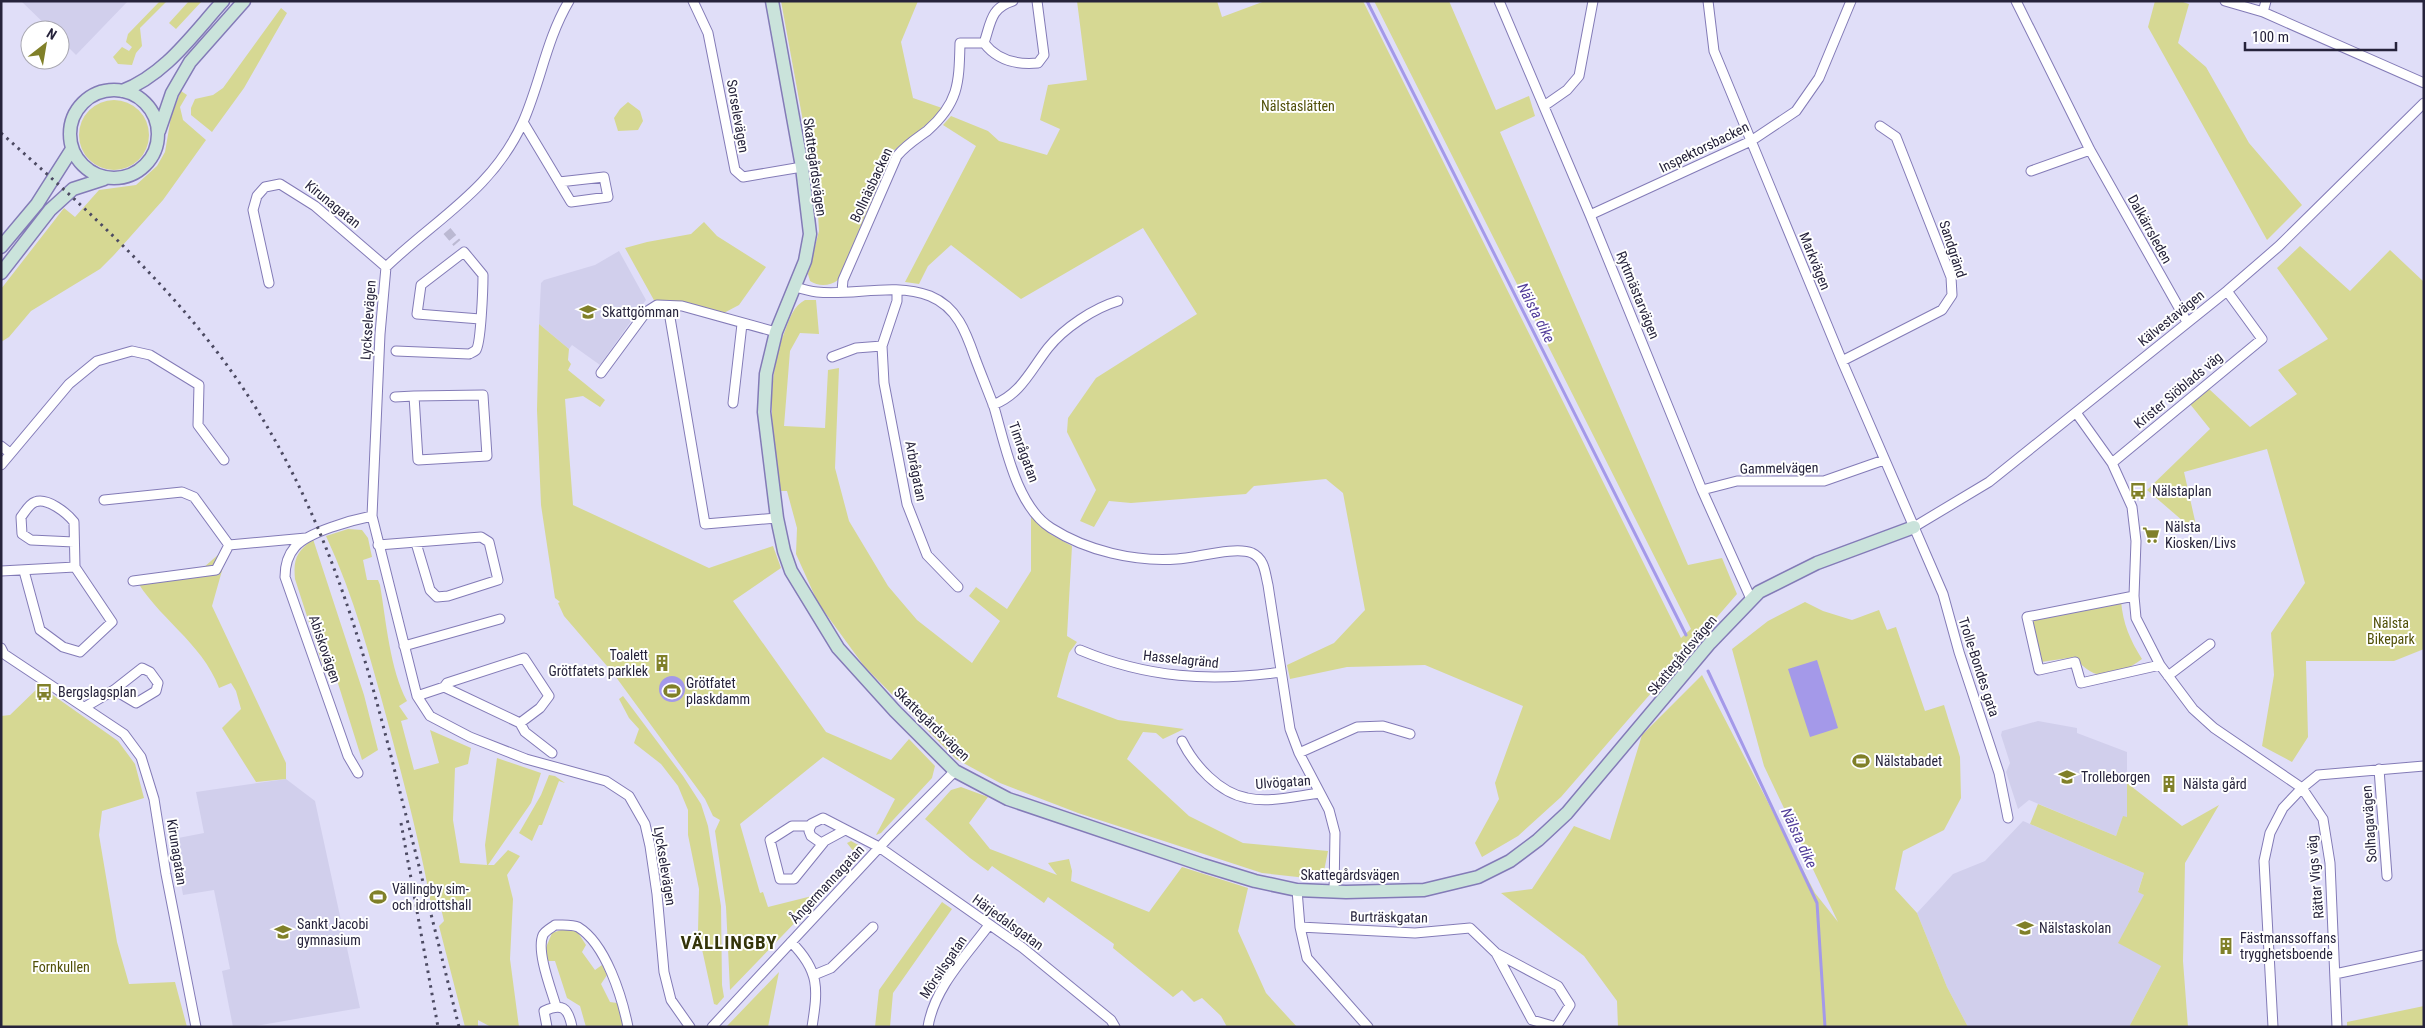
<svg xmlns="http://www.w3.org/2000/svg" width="2425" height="1028" viewBox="0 0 2425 1028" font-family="'Roboto Condensed',sans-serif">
  <rect width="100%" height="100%" fill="#e0def8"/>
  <path fill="#d1cfec" d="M21 1H128L76 55 60 39V30H51Z
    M619 251 646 300 600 365 572 345 569 349 539 324 541 283 544 280 595 265Z
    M2038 721 2077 728V733L2127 752V818L2123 817 2116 836 2029 800 2018 809 2006 772 2010 763 2001 735 2002 731Z
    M286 779 315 801 360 1008 249 1027H233L222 971 230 969 214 890 183 895 173 839 204 833 196 792Z
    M2023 821 2144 873 2138 891 2144 895 2161 966 2129 1027H1968L1947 987 1917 913 1953 874 1985 861Z"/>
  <path fill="#d6d893" d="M160 1H167L140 28 142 46 136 53 132 65 118 64 113 57 122 47 129 51 132 47 126 42 128 34Z
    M189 1H202L176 29 169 23Z
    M781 1H918L901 42 913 98 942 108 936 117 893 151 838 280C830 286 819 287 810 281L808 274 819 231 817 198Z
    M1077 1H1217L1222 17 1265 1H1363L1681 638 1691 629 1374 1H1449L1496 110 1529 96 1535 116 1500 132 1688 565 1722 558 1737 594 1561 797 1518 836 1482 857 1475 843 1499 799 1495 783 1523 706 1425 665 1347 667 1290 679 1287 665 1334 643 1365 610 1343 493 1326 479 1254 486 1246 494 1131 503 1109 501 1094 527 1080 521 1096 490 1067 432 1068 418 1096 378 1197 314 1143 228 1021 299 951 245 928 266 919 284 905 282 976 146 943 125 951 116 988 131 999 141 1047 155 1060 129 1040 120 1048 85 1087 80Z
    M2155 1H2180L2189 4 2178 43 2206 67 2249 143 2302 205 2267 240 2148 27Z
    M281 8 287 13 244 88 212 132 191 115V108L195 99 213 95 223 88Z
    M181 91 187 95 180 107 183 120 206 140 163 200 114 255 100 269 31 311 9 337 1 342V289L64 208 75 217 99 190 136 185 157 166 165 152 171 117Z
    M79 135a35 35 0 1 1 70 0a35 35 0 1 1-70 0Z
    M628 102 640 111 643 121 638 130 618 131 614 118 620 109Z
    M704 222 717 236 766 267 739 305 720 315 655 302 625 248 647 242 691 234Z
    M2300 246 2350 291 2390 250 2424 282V649L2394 661H2306L2308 737 2292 762 2262 746 2274 675 2271 633 2305 583 2267 449 2184 472 2198 534 2147 490 2210 429 2190 404 2209 389 2250 427 2297 394 2278 370 2328 339 2277 268Z
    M805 300H816L819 334 800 333 790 351 784 426 825 428 828 370 839 368 835 468 849 521 888 586 917 620 972 663 1000 621 969 596 976 587 1007 609 1031 571V515L1050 534 1072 546 1067 636 1077 642 1069 653 1057 697 1118 720 1184 729 1163 739 1156 733 1143 732 1127 759 1189 816 1243 843 1328 851 1323 876 1316 879 1262 873 1078 813 1000 783 956 759 864 666 818 603 796 554 797 528 787 491H781C772 436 764 382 786 328 790 317 794 306 805 300Z
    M539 324 569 349 568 360 571 364 568 370 605 400 600 407 583 396 565 399 573 505 709 568 773 546 781 568 733 601 826 732 891 760 909 739 935 766 932 778 881 833 876 835 895 799 823 757 740 824 760 893 763 892 768 907 812 896 854 852 847 843 851 841 862 847V853L730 990 726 907 715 831 720 820 713 816 705 799 613 673 564 616 558 603 560 602 555 598 541 505 537 410Z
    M348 529 362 530 368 538 372 557 363 560 367 580H378L380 585C386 620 390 670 407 701L399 706 408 719 401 721 414 770 439 763 430 730 471 748 468 764 455 768 453 820 460 863 487 865 485 845 497 758 541 773 531 803 488 865H494L508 850 520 856 507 875 513 899 510 959 519 1027H491L478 1020V1027H465L439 926 444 921 440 904H431C420 843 404 783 388 723 371 660 354 596 326 536Z
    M313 539 364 695 378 750 362 760 336 677 325 672 295 579C293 558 297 552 313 539Z
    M219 554 225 560 212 606 286 763V779L256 782 222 728 241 709 236 691 231 683 219 688C202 642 156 617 134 576L165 574 203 568Z
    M2121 601C2123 624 2130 640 2142 659 2117 677 2096 685 2075 657L2041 662 2031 620Z
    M1805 602 1823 611 1852 620 1879 610 1887 630 1896 627 1925 711 1944 705 1960 757 1961 798 1944 830 1903 851 1895 889 1917 913 1947 987 1968 1027H1618L1617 1001 1584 956 1501 893 1532 889 1574 826 1610 840 1642 735 1702 675 1815 893 1838 922 1764 766 1732 649 1768 621Z
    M40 686 118 741 135 764 144 798 102 811 99 835 117 942 129 984 175 982 187 1027H1V716L10 715Z
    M623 696 683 776 701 804 708 826 721 906 722 985 724 997 717 1005 714 1004 698 931 699 889 688 835V810L678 786 661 764 634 743 639 729 629 718 619 699Z
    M549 775 555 776 565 783 559 781 542 825H539L532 841 519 833 541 795Z
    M2127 783 2182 826 2219 805 2185 863 2183 961 2188 1027H2129L2161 966 2118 943 2144 895 2138 892 2144 873 2030 824 2038 804 2116 836 2123 816 2127 817Z
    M961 787 988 797 969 823 990 849 1057 875 1048 863 1069 859 1072 871 1071 881 1149 912 1182 867 1248 888 1238 931 1266 993 1297 1027H1227L1221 1016 1202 998 1194 1002 1182 990 1173 997 1113 948 1114 944 1048 897 1044 903 992 866 988 871 970 858 925 819 951 790Z
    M942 902 952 909 893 993 890 1027H875L879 990Z
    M567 928 577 931 586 945 582 952 595 970 602 965 607 975 601 984 610 1002 617 1003 624 1027H586L580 1006 567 998 555 961H547L545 950 552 933Z
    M779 972 768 1027H726Z
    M2424 1006V1027H2347V1022Z"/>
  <path fill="#a499e9" d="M1817 660 1838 728 1810 737 1788 669Z
    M659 689a13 13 0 1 1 26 0a13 13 0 1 1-26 0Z"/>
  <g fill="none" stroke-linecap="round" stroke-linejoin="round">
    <path stroke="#a499e9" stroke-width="3" d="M1367 1 1686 635
      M1708 671 1817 903 1825 1027"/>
    <path stroke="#bbb9d2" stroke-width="9" stroke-dasharray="9 4.5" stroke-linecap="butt" d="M447 231 457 243"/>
    <g stroke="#837bb7" stroke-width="11">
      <path id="street" d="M569 1C546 40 541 81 523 122 492 190 437 218 386 267L380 334 372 516 417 696 430 716 470 737 526 759 606 781 629 796 645 824 650 846 657 894 664 972 671 1000 690 1027
        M693 1 708 33 735 170 743 177 802 167
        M1499 1 1590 215 1702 490 1751 599
        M1708 1 1714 51 1842 361 1943 594 1959 652 1999 773 2008 818
        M2016 1 2090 150 2187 322
        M2225 1 2263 12
        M2266 1 2263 12 2424 83
        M984 43C997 60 1017 65 1038 63L1044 55 1037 1
        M984 43C991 23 990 8 1013 1
        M1544 106 1567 90 1579 76 1593 1
        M523 122 571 202 608 197 604 177 559 182
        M2031 171 2090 150
        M1590 215 1751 141 1796 111 1819 78 1851 1
        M269 283 253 210 257 196 265 187 280 184 315 206 386 267
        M795 287C802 289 809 291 817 292 854 296 894 282 930 296 957 307 966 332 975 358 981 374 988 391 994 407 1005 444 1016 506 1051 528 1087 551 1135 562 1177 559 1196 558 1235 546 1252 553 1265 559 1265 573 1268 585L1290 729 1299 753 1329 810 1335 833 1334 892
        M842 291 843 280 897 156C906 145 916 139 927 131 959 103 959 83 960 43H984
        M897 291V301L882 346 884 383 907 504 927 555 958 587
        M668 306 705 524 777 518
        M396 351 469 354C471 353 474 352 476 350 481 344 483 287 483 275L464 252 421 285 417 314 480 319
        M832 357 856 348 882 346
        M1842 361 1942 310 1952 295 1951 277 1896 137 1880 126
        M601 373 646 312 657 305 682 306 776 332
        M395 397 414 396 418 460 487 456 483 395 414 396
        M733 403 742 324
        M993 405C1021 394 1030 371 1048 348 1064 328 1094 308 1118 301
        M2077 414 2112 463 2132 507 2136 541 2134 596 2136 618 2160 665 2193 709 2214 728 2302 788 2323 819 2330 863 2337 1027
        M1 446 10 453
        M2112 463 2262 339 2227 291
        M1 465 69 384 97 361 132 351 150 355 199 385 198 425 224 460
        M1702 490 1737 481H1824L1884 460
        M104 500 182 492 194 497 229 545 216 570 133 581
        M1914 527 1989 482 2227 291 2279 246 2424 103
        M229 545 306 538
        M378 545 481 537 489 542 498 580 448 596 437 597 430 590 416 543
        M1 571 75 567 74 522C67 513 47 497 35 502 29 504 25 512 21 517L22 534 31 540 74 542
        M24 571 40 630 63 647 80 652 112 622 75 567
        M2134 596 2027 617 2039 670 2075 662 2081 683 2160 665
        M404 646 500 619
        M1 648 4 654 124 734 141 757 154 799 166 874 196 1027
        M1080 650C1147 678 1210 682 1281 672
        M2168 676 2210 644
        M417 696 444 687 520 723 540 708 549 696 524 658 447 683 444 687
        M85 707 114 690 142 668 150 672 158 683 156 691 136 703 114 690
        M520 723 525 732 552 753
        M1182 741C1194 765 1219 793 1247 798 1270 803 1296 796 1320 793
        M1299 753 1357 727 1383 726 1410 734
        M2379 769 2387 876
        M358 773 348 756 285 577C285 566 287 556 295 547 308 532 352 520 372 516
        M811 826H792L770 840 780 879H794L824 842
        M845 830 821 843 811 836 809 831 811 824 823 818 879 847 1023 948 1111 1020 1115 1027
        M1297 890 1300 927 1307 958 1368 1027
        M1300 927 1415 933 1470 928 1496 953 1558 986 1570 1005 1556 1027
        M791 942C820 971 818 989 812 1027
        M1496 953 1532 1020 1556 1027
        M2335 974 2424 955
        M814 975 831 968 873 927
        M556 1006C551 989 536 951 543 935 545 931 551 928 555 925 562 925 572 924 578 927 606 944 622 997 628 1027
        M547 1027 544 1011C562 1003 568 1007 572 1027
        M712 1027 889 837 955 771
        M928 1027C934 988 966 956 989 925
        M2273 1027 2264 861 2270 833 2283 808 2302 788 2318 775 2424 766"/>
    </g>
    <g stroke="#837bb7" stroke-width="15">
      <path id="secondary" d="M772 1 802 167 810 234 805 261 776 332 766 374 764 412 777 518 784 551 791 571 838 648 895 711 955 771 1008 799 1203 865 1255 881 1297 890 1346 892 1424 890 1478 877 1510 861 1538 840 1567 813 1710 643 1759 592 1817 563 1914 527
        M70 134a44 44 0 1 1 88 0a44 44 0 1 1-88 0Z
        M122 91C165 75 193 34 223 1
        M159 131 172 93 190 62 244 1
        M1 247 37 204 72 149
        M1 273 50 210 73 189 104 179"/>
    </g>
    <use href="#street" stroke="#fff" stroke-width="9"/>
    <use href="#secondary" stroke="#cae3db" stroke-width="12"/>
    <path stroke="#4c4a62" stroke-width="3" stroke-dasharray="2.5 5" stroke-linecap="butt" d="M1 133C99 220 198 309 265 423 334 539 369 666 401 796 421 873 440 950 459 1027
      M401 823 438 1027"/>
  </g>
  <defs>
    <g id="school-bare" transform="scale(1.35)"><path d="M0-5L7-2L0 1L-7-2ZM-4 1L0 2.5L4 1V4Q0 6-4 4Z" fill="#808029" stroke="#fff" stroke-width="2.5" paint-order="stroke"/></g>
    <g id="bus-bare" transform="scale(1.35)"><path d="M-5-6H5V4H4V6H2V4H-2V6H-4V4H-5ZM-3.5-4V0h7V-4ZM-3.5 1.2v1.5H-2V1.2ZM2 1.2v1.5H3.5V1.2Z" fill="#808029" stroke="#fff" stroke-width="2.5" paint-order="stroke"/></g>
    <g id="supermarket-bare" transform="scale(1.35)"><path d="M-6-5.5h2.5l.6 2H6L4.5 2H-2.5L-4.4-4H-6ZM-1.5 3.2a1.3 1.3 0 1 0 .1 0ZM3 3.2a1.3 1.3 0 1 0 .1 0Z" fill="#808029" stroke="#fff" stroke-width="2.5" paint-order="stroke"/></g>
    <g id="building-bare" transform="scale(1.35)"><path d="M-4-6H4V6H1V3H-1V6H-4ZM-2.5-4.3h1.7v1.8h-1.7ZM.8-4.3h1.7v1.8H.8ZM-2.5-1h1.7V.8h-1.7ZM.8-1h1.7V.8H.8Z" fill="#808029" stroke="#fff" stroke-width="2.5" paint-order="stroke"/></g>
    <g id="stadium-bare" transform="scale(1.35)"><path d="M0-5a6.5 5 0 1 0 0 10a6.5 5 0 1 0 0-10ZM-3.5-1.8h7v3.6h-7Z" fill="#808029" stroke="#fff" stroke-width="2.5" paint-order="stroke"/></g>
  </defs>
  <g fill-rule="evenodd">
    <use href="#school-bare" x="588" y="312"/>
    <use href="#bus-bare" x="2138" y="491"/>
    <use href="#supermarket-bare" x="2151" y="535"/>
    <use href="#building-bare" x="662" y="663"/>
    <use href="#stadium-bare" x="672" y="691"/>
    <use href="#bus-bare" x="44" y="692"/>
    <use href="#stadium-bare" x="1861" y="761"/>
    <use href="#school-bare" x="2067" y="777"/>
    <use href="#building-bare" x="2169" y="784"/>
    <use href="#stadium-bare" x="378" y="897"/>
    <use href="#school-bare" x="2025" y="928"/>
    <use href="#school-bare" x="283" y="932"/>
    <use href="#building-bare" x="2226" y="946"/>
  </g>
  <g text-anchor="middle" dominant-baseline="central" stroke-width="4" stroke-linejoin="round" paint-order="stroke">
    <g font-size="14" fill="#504f07" stroke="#fff">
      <text x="1298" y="106">Nälstaslätten</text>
      <text x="2391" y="623">Nälsta<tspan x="2391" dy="16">Bikepark</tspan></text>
      <text x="61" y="967">Fornkullen</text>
    </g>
    <g font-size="14" fill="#26233b" stroke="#fff">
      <text transform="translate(738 116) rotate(80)">Sorselevägen</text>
      <text transform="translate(1704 147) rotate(-26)">Inspektorsbacken</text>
      <text transform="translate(815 167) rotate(82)">Skattegårdsvägen</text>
      <text transform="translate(871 185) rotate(-65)">Bollnäsbacken</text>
      <text transform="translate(333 204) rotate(39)">Kirunagatan</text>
      <text transform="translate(2150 229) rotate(61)">Dalkärrsleden</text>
      <text transform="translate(1953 249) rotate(72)">Sandgränd</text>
      <text transform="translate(1815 261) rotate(68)">Markvägen</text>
      <text transform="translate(1638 295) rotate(68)">Ryttmästarvägen</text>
      <text transform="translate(2171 318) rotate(-39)">Kälvestavägen</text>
      <text transform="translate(368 320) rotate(-86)">Lyckselevägen</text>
      <text transform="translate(2178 390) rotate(-40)">Krister Siöblads väg</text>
      <text transform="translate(1024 452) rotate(70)">Timrågatan</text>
      <text transform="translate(1779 468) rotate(-1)">Gammelvägen</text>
      <text transform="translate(916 471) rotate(79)">Arbrågatan</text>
      <text transform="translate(325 649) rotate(71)">Abiskovägen</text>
      <text transform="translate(1682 655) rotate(-50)">Skattegårdsvägen</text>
      <text transform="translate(1181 659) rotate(6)">Hasselagränd</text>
      <text transform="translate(1979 667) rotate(72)">Trolle-Bondes gata</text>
      <text transform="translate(932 724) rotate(44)">Skattegårdsvägen</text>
      <text transform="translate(1283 782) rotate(-4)">Ulvögatan</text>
      <text transform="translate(2369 824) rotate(-94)">Solhagavägen</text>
      <text transform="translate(177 852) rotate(81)">Kirunagatan</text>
      <text transform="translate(665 866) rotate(81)">Lyckselevägen</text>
      <text x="1350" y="875">Skattegårdsvägen</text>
      <text transform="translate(2315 877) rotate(-95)">Rättar Vigs väg</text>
      <text transform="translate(827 884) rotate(-47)">Ångermannagatan</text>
      <text transform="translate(1389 917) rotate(1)">Burträskgatan</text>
      <text transform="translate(1008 922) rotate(36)">Härjedalsgatan</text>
      <text transform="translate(943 967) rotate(-56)">Mörsilsgatan</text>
    </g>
    <g font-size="14" fill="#26233b" stroke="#fff" text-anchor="start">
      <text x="602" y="312">Skattgömman</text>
      <text x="2152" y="491">Nälstaplan</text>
      <text x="2165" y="527">Nälsta<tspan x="2165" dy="16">Kiosken/Livs</tspan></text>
      <text x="648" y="655" text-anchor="end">Toalett<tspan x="648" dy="16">Grötfatets parklek</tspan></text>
      <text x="686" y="683">Grötfatet<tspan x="686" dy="16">plaskdamm</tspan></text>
      <text x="58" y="692">Bergslagsplan</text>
      <text x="1875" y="761">Nälstabadet</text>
      <text x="2081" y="777">Trolleborgen</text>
      <text x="2183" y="784">Nälsta gård</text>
      <text x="392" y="889">Vällingby sim-<tspan x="392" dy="16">och idrottshall</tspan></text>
      <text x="297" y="924">Sankt Jacobi<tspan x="297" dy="16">gymnasium</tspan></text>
      <text x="2039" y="928">Nälstaskolan</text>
      <text x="2240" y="938">Fästmanssoffans<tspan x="2240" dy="16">trygghetsboende</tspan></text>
    </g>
    <g font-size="15" font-style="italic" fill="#523d9a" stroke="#fff">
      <text transform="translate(1536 313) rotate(63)">Nälsta dike</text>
      <text transform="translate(1799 838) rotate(65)">Nälsta dike</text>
    </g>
    <g font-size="19" font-weight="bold" letter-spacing="1" fill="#34340a" stroke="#fff">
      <text x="729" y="942">VÄLLINGBY</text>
    </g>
  </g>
  <rect width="2425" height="1028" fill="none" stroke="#26233b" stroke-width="5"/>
  <g transform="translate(45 45) rotate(31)"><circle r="24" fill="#ffffff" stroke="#a8a7b1"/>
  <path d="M0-4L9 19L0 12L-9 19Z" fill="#808029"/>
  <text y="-8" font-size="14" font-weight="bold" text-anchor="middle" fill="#26233b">N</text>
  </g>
  <path d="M2245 42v8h151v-8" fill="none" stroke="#26233b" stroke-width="2.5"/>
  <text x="2252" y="42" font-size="15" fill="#26233b" stroke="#ffffff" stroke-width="4" paint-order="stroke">100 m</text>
</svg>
